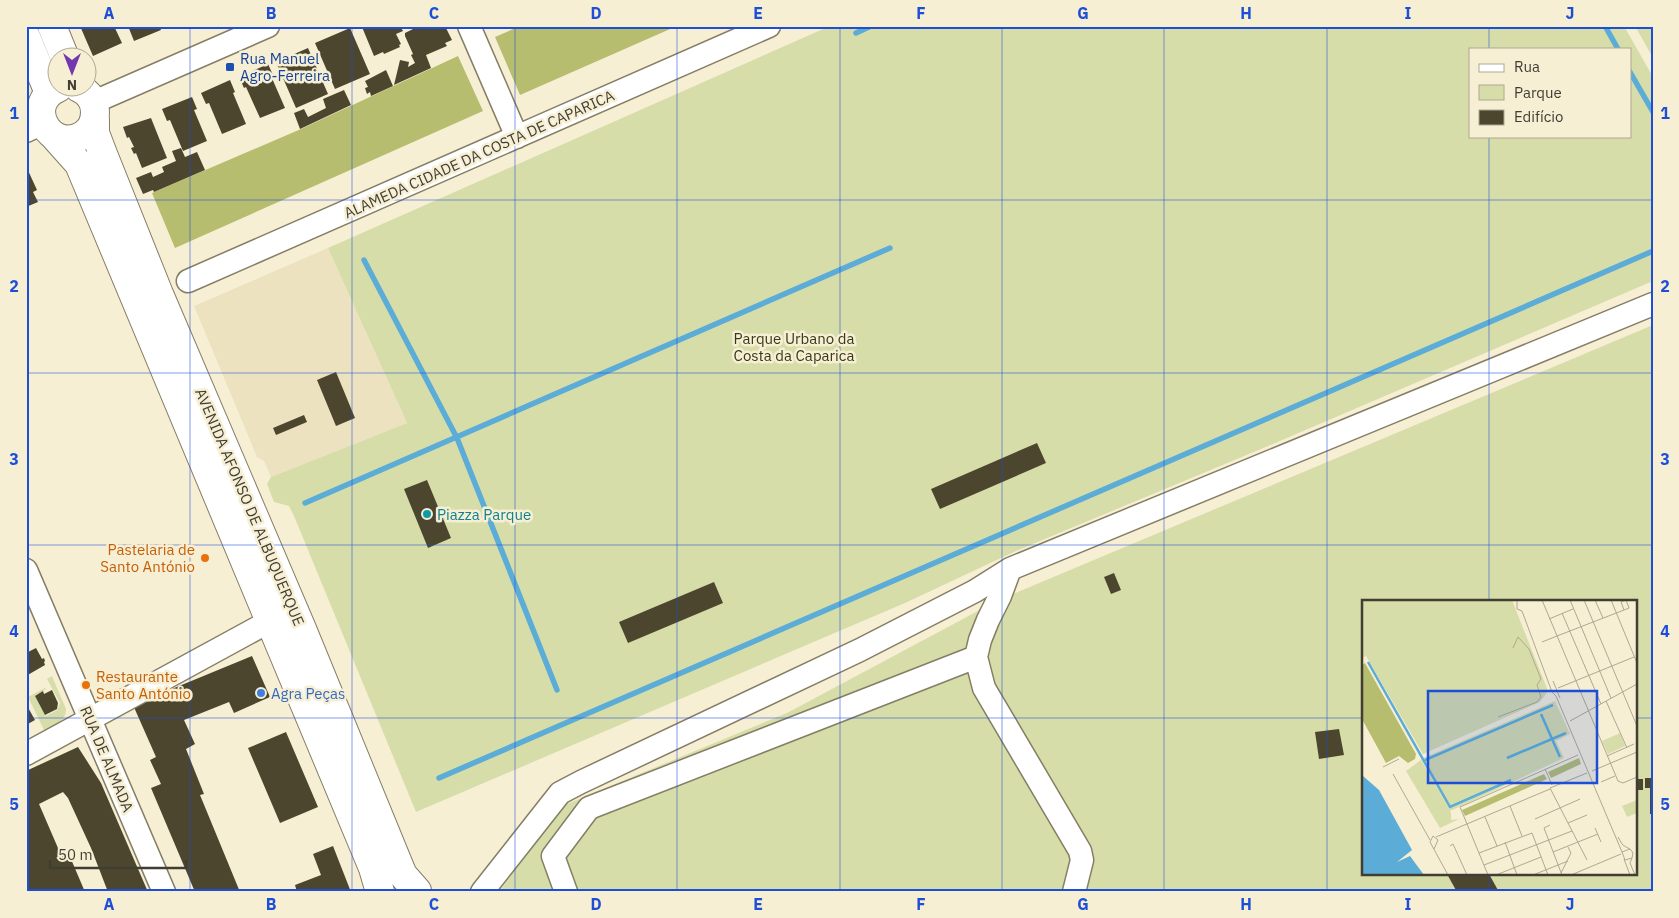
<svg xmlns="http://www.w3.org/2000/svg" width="1679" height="918" viewBox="0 0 1679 918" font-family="'IBM Plex Sans',sans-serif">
  <rect width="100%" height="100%" fill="#f7efd4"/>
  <path fill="#ece2c0" d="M328 248 407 423 271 477 264 461 257 457 194 306Z"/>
  <path fill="#d7dda8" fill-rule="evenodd" d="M830 26H1624L1653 77V281L1261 449 1016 551 905 603 416 812 294 516 289 506 274 502 267 484 271 477 407 423 328 248ZM1470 49H1630V136H1470Z
    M1635 26H1653V58Z
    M1653 325V892H499L562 806 787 713 976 612 1000 596 1013 594ZM1363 602H1635V874H1363Z
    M52 676 66 709C66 722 55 725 44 730L28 697 45 688 46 689 35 696 45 715 46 716 57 710 60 703 47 679Z"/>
  <path fill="#b6bd6f" d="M520 26H677L520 95 495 37Z
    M458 56 483 111 175 248 152 193 301 129Z"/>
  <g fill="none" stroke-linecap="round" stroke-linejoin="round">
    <path stroke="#5cacd8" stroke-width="5.5" d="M1605 26 1618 49
      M856 33 871 26
      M1630 72 1653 112
      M364 260 457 438 557 690
      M305 503 890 248
      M439 778 1653 251"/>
  </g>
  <path fill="#4c462f" d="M80 26H114L122 43 93 56Z
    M128 26H159L161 30 134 41Z
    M400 26 403 31 396 34 401 44 399 45 400 47 384 54 383 52 374 56 362 27Z
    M419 26H438L439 29 445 26 452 40 445 43 447 46 426 55 431 68 394 85 400 60 409 62 408 67 415 63 411 55 413 54 405 36V33Z
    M350 28 370 74 335 89 315 43Z
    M308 48 328 94 296 108 276 62Z
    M268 64 273 75 271 76 285 108 260 118 246 87 244 88 239 77Z
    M386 70 393 86 371 96 370 92 367 94 365 88 368 87 365 81Z
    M230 80 235 92 233 93 246 124 222 134 209 103 206 104 201 93Z
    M344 90 351 105 300 129 294 113 304 109 308 117 326 108 323 99Z
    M192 97 197 109 194 110 207 141 183 151 170 120 167 121 162 109Z
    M151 118 167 158 142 168 136 153 134 154 131 148 134 147 129 137 127 138 123 127Z
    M181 148 185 157 197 152 205 170 154 192 153 190 143 194 136 178 151 172 153 177 164 172 162 167 176 161 172 151Z
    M26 166 37 190 33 192 38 202 26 207Z
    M336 372 355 418 336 426 317 380Z
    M304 415 307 422 276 435 273 428Z
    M1037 443 1046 463 940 509 931 489Z
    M427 480 451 538 428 548 404 489Z
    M1114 573 1121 590 1111 594 1104 577Z
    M714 582 723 603 628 643 619 622Z
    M36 648 42 659 44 658 45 661 44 662 45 665 26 676V653Z
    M252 656 270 697 234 713 229 702 184 720 195 744 186 749 204 794 200 795 240 892H195L151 788 161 784 150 760 156 757 133 705Z
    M52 690 58 703 57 709 45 715 35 696 43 691 44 694Z
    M26 704 35 720 26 725Z
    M1339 729 1344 755 1319 759 1315 732Z
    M286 732 318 807 280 823 248 748Z
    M78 747 101 783 148 892H108L91 848 68 798 63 792 39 804 61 855 68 852 85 892H27L26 771Z
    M1645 778H1653V814H1650V788H1645Z
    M1635 779H1643V790H1635Z
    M333 846 351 892H297L295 885 321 875 313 854Z
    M1447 874H1489L1499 892H1457Z"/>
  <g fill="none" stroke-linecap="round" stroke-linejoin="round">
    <g stroke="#857e65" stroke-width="25">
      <path id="minor" d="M469 26 517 137
        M94 102 268 26
        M26 131 43 123
        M188 281 769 26
        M1010 569 1000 596 988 620 980 640 976 657 984 688 1080 851 1082 860 1074 892
        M26 570 164 892
        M26 754 270 621
        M482 892 560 793 581 782 860 650 975 591 1010 569 1653 304
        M566 892 553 856 589 808 976 657"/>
    </g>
    <g stroke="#857e65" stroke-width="30">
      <path id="major" d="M52 26 65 58
        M26 37 49 93
        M58 88C22 104 50 155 83 135 91 130 95 121 95 112 95 101 88 92 79 88
        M95 119V133L103 154 159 294 302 629 400 868 403 875 417 891
        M54 136 79 164 373 868 380 892"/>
    </g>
    <use href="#minor" stroke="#fff" stroke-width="22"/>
    <use href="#major" stroke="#fff" stroke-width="28"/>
  </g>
  <path fill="none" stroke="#1d4ed8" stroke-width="1" stroke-opacity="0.55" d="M190 26V892M352 26V892M515 26V892M677 26V892M840 26V892M1002 26V892M1164 26V892M1327 26V892M1489 26V49M1489 136V602M26 200H1653M26 373H1653M26 545H1653M26 718H1363M1635 718H1653M1489 874V892"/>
  <rect fill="#1a4fb4" stroke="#f7efd4" stroke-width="2" x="225" y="62" width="10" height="10" rx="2.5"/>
  <circle fill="#0f9aa8" stroke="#f7efd4" stroke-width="2" cx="427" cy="514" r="5"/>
  <g fill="#e8710a" stroke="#f7efd4" stroke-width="2">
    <circle cx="205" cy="558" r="5"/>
    <circle cx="86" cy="685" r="5"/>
  </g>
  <circle fill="#3f7fe0" stroke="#f7efd4" stroke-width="2" cx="261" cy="693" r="5"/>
  <g text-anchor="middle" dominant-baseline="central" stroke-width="5" stroke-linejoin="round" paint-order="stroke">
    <g font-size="15" fill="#164399" stroke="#f7efd4" text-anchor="start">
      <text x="240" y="58">Rua Manuel<tspan x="240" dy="17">Agro-Ferreira</tspan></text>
    </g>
    <g font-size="15" fill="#403d32" stroke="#f7efd4">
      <text transform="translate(479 154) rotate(-24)">ALAMEDA CIDADE DA COSTA DE CAPARICA</text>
      <text transform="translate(250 507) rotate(67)">AVENIDA AFONSO DE ALBUQUERQUE</text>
      <text transform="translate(107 759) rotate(67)">RUA DE ALMADA</text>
    </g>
    <g font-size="15" fill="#373a18" stroke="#f7efd4">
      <text x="794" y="338">Parque Urbano da<tspan x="794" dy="17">Costa da Caparica</tspan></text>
    </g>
    <g font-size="15" fill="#0d838f" stroke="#f7efd4" text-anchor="start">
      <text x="437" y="514">Piazza Parque</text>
    </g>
    <g font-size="15" fill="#c56008" stroke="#f7efd4" text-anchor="end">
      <text x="195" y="549">Pastelaria de<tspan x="195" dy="17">Santo António</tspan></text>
      <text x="96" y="676" text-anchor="start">Restaurante<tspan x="96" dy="17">Santo António</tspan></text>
    </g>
    <g font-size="15" fill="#366cbe" stroke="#f7efd4" text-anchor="start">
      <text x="271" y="693">Agra Peças</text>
    </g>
  </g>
  <g transform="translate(1362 600)">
    <rect width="275" height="275" fill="#f7efd4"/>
    <path d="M0 0H150L186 91 178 102 61 154 4 56 0 58ZM193 101 208 134 194 141 202 158 88 211 59 159ZM258 133 263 146 246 154 240 141ZM59 160 89 213V220L97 219 78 228 44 171ZM275 200V213L265 217 260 206Z" fill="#d7dda8"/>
    <path d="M3 63 54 154 53 159 46 163 37 156 24 163 0 119V65ZM217 158 219 164 189 178 186 172ZM182 174 185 179 103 216 100 210Z" fill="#b6bd6f"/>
    <path d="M1 176 17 190 50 250 35 262 48 256 62 275H0Z" fill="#5cacd8"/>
    <path fill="none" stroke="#5cacd8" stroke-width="2.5" d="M6 62 88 207 149 180M179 114 198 157M145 158 204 133M63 160 191 105"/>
    <path fill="none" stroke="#aea893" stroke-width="1" d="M155 0V9L160 11 190 92 194 96 260 252M180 0 256 181 261 183 275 177M208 0 249 98M222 0 275 126M233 0 241 18M249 0 275 63M200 13 239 104M187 19 211 9M180 42 195 36 262 10 267 8 264 0 259 2 262 10M191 81 198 98M196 88 272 57M244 101 265 148M136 117 175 102 179 97 175 85 179 79 167 49 156 37 151 48M208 121 275 84M245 156 272 144M21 167 37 159M183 169 190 185M230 171 275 152M31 174 68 240M239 182 253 176M148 206 160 236M123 217 135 246M173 219 218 199M206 223 225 215M188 225 182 228 200 275M233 228 239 242M74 237 188 189M256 237 260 244 261 245 264 247 268 249 269 250 271 253 270 258 263 260 260 252 268 249M143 242 155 275M88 246 91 244 105 275M72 249 76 240 71 236 68 242 86 275M191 252 236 234M117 253 170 233 186 275M270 258 268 263 273 275M262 259 268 275M225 260 188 188 225 173M122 265 210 231M199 273 209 253 206 247M126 275 98 207 216 155M134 275 179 257M171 275 206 261M209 275 259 254"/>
    <path fill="#1d4ed8" fill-opacity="0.15" stroke="#1d4ed8" stroke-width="2.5" d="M66 91H235V183H66Z"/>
    <rect width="275" height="275" fill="none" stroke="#403d32" stroke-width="2.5"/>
  </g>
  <rect width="1679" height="918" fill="none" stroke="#f7efd4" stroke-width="55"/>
  <rect x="1469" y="48" width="162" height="90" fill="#f7efd4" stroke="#aea893"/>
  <rect x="1479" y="64" width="25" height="8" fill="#ffffff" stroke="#aea893"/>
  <text x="1514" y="72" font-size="15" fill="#403d32">Rua</text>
  <rect x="1479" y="85" width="25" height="15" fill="#d7dda8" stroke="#aea893"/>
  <text x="1514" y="98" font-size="15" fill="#403d32">Parque</text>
  <rect x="1479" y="110" width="25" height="15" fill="#4c462f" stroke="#aea893"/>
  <text x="1514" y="122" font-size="15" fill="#403d32">Edifício</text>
  <g transform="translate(72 72) rotate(180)"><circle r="24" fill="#f7efd4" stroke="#aea893"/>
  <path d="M0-4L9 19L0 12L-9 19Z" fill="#7238ae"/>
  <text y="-8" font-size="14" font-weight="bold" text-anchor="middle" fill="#403d32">N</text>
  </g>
  <path d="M50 860v8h136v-8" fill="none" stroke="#403d32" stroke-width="2.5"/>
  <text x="58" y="860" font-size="15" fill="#403d32" stroke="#f7efd4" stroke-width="4" paint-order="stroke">50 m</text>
  <rect x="28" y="28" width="1624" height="862" fill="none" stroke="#1d4ed8" stroke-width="2"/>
  <g font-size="16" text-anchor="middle" font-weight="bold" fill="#1d4ed8">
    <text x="109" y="19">A</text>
    <text x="271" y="19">B</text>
    <text x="434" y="19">C</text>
    <text x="596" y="19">D</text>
    <text x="758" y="19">E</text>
    <text x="921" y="19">F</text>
    <text x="1083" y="19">G</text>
    <text x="1246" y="19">H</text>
    <text x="1408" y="19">I</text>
    <text x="1570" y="19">J</text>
    <text x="14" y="119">1</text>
    <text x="1665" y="119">1</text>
    <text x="14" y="292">2</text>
    <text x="1665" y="292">2</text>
    <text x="14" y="465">3</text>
    <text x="1665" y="465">3</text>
    <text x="14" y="637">4</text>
    <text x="1665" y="637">4</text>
    <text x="14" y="810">5</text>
    <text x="1665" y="810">5</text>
    <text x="109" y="910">A</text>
    <text x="271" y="910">B</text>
    <text x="434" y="910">C</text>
    <text x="596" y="910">D</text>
    <text x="758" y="910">E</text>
    <text x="921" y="910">F</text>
    <text x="1083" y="910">G</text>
    <text x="1246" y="910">H</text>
    <text x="1408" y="910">I</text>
    <text x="1570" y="910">J</text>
  </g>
</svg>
